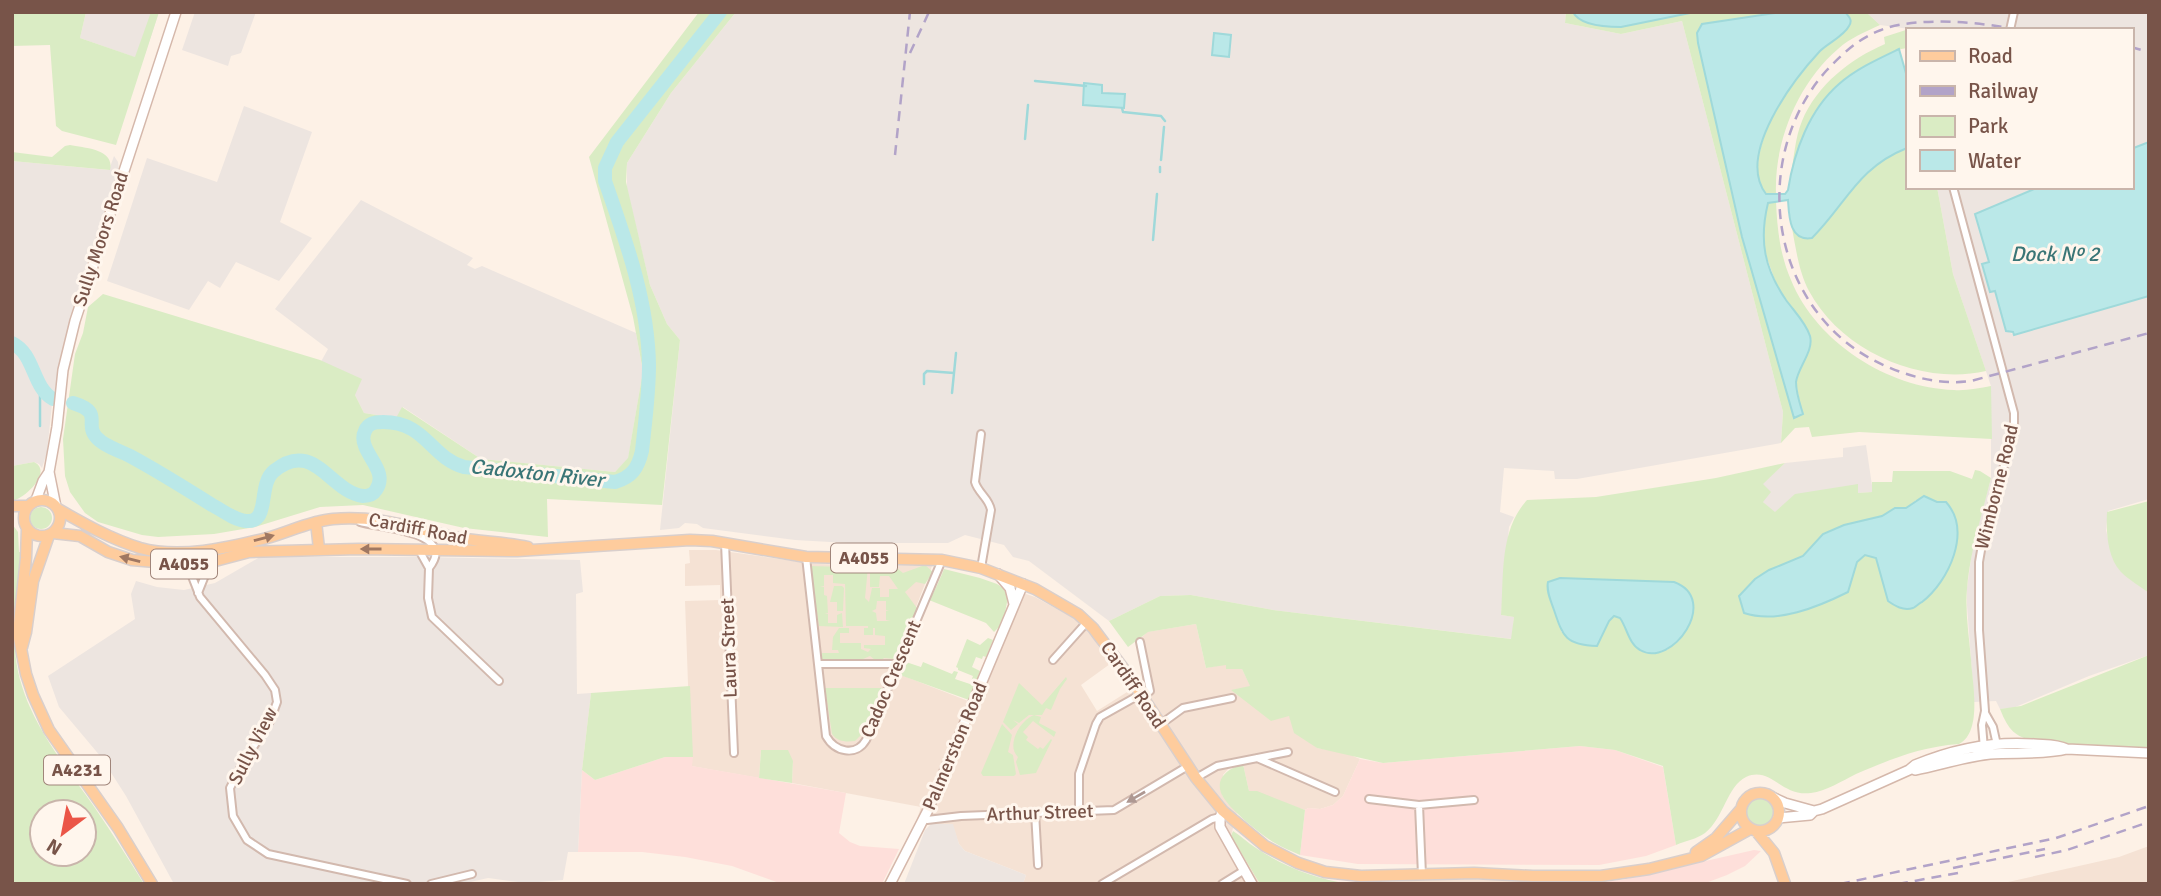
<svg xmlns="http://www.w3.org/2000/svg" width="2161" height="896" viewBox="0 0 2161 896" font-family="Signika,sans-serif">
  <rect width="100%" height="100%" fill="#fdf1e6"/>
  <path fill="#f5e2d4" d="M689 550H716L814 564 932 566 891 671 968 701 1014 590 1035 597 1077 620 1093 638 1110 664 1081 685 1097 711 1143 682 1137 642 1147 632 1196 624 1206 668 1226 664 1227 669H1242L1251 687 1233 690 1289 716 1317 748 1346 753 1360 759 1343 796 1333 805 1320 809 1308 808 1305 810 1249 791 1243 764 1229 768 1223 775 1222 795 1237 812 1231 836 1260 884H1023L1026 875 965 851 959 844 952 824H931L917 819 921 807 792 783 793 761 761 750 759 778 691 766 685 601 720 600V585L685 586V564L690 563Z
    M2149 846V884H1999L2119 857Z
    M1465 879 1554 882 1374 884 1383 882Z"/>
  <path fill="#fedfda" d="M1580 746 1615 750 1663 767 1676 845 1646 856 1599 865 1358 864 1300 855 1305 810 1308 808 1320 809 1333 805 1343 796 1360 759 1383 763Z
    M665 757H693L692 766 846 793 839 833 850 842 860 846 899 849 882 884H782L732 866 685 857 642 852H578L582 770 595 780Z
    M1754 850 1761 851 1745 866 1727 875 1703 884H1554L1590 883 1622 880Z"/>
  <path fill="#ede5e0" d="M86 12H159L143 60 80 38Z
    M195 12H256L241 53 231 56 228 66 182 50Z
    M736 12H1566L1565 23 1621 34 1682 21 1783 412 1781 443 1577 479H1555L1554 471 1504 468 1500 512 1514 517 1509 527 1501 615 1514 617 1512 639 1273 610 1191 595 1160 596 1109 621 1029 561 1013 557 1004 545 965 535 948 543H848L795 540 703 528 697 524 685 523 679 528 660 530 680 340 667 324 650 285 627 189V163L671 93Z
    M1866 12H2149V142L2131 149V30H1917L1880 25Z
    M244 106 312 132 280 222 312 238 279 281 236 262 220 288 208 281 189 310 107 281 147 158 217 182Z
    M114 156 118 162 119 172 66 335 52 404 47 452 42 468 39 464 34 462 12 466V161L109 170Z
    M1937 187H2039L1975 214 1989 262 1982 265 1990 291H1995L2006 331 2015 335 2149 296V499L2108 511 2106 530 2111 551 2118 568 2149 593V655L2089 676 2013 708 2000 709 1996 701 1974 702 1967 605V588L1973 544 1991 478V386L1953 274Z
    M361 200 473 258 467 265 475 269 482 266 636 333 643 371 628 459 615 472 481 459 403 407 397 418 364 413 355 395 318 367 328 349 275 309Z
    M1866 445 1873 492 1858 493V485L1775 513 1763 502 1762 484 1785 463 1843 457V448Z
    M260 557H416L580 560 583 592 576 594 577 694 591 693 582 770 578 852H568L563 880 526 883 488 878 461 884H174L126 796 101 757 59 707 48 676 135 619 131 594 136 581 157 587 184 590 215 583Z
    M931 824H953L959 844 965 851 1026 875 1023 884H904L925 830Z"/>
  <path fill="#daecc4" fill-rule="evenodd" d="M12 12H86L80 38 135 57 151 12H159L116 145 62 131 56 126 50 45 12 46Z
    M699 12H736L671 93 627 163 626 182 650 285 667 324 680 340 662 505 547 499 548 537 464 528 363 505 320 507 255 527 214 534 158 537 142 535 98 522 85 513 70 492 65 476 63 439 75 354 83 333 88 307 103 294 320 360 362 379 355 395 364 413 396 418 402 407 481 459 615 472 628 458 643 371 633 317 589 157Z
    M1566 12H1573C1583 26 1605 27 1622 27L1695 12H1781L1702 24 1697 33 1698 43 1742 237 1794 417 1802 414 1796 382 1803 361 1784 297 1776 283 1764 250 1763 224 1768 202 1776 201C1777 228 1780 255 1791 280 1816 342 1888 388 1954 390 1966 391 1979 388 1991 386L1992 439 1859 432 1812 437 1809 427 1795 428 1781 443 1783 412 1682 21 1621 34 1565 23Z
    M1845 12H1866L1880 25C1865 32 1850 38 1838 49 1798 83 1774 142 1776 194L1766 195C1737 155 1793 79 1821 50 1833 38 1844 35 1851 19Z
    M1909 29 1917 30H1907V48C1892 50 1876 60 1862 68 1819 97 1804 125 1791 175 1794 157 1795 138 1802 121 1817 85 1850 59 1885 44L1884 37Z
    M70 145C85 148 115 149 110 170L12 161V152L52 157 65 146Z
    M1907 148V187H1937L1953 274 1986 371C1921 386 1841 351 1809 291 1799 272 1796 250 1792 228L1796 234 1812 238 1869 170 1887 157Z
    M34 462C53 471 26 498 12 501V466Z
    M1785 463 1763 484 1771 492 1763 502 1775 512 1795 494 1858 484V493L1872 492V482H1892L1893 471H1950L1972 479 1975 470 1980 471 1991 478C1982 515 1970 551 1967 589 1965 612 1969 636 1971 659 1972 681 1983 732 1959 744 1919 747 1892 759 1856 774 1842 781 1826 791 1811 793 1781 797 1771 766 1746 777 1727 786 1724 818 1705 833 1697 839 1685 841 1676 845L1663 766 1615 750 1580 746 1383 763 1317 748 1294 733 1289 716 1271 721 1231 690 1250 686 1242 669H1226V665L1206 668 1196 624 1148 632 1128 647 1109 621 1160 596 1191 595 1273 610 1511 639 1514 617 1501 615C1504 576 1499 531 1527 500L1596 497 1716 478ZM1916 500 1946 502 1937 588 1913 608 1888 601 1876 557 1864 555 1857 562 1848 592 1739 596 1755 580 1769 570 1803 556 1823 534 1844 525 1882 516 1895 508H1906ZM1560 578 1655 582 1692 619 1679 641 1667 650 1629 636 1620 618 1614 616 1609 621 1561 632Z
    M2149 501V593C2140 586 2129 580 2121 572 2107 557 2106 531 2107 512Z
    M30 518a11 11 0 1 1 22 0a11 11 0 1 1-22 0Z
    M12 524 18 532 19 552H22C19 584 13 617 15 648 18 710 61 759 95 808 112 833 128 858 144 884H12ZM42 812H84V854H42Z
    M925 565 933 572 925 584 916 582 905 592 917 608 902 651 895 659 884 658 879 663 870 656 863 659H822V653H839L838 650H832L833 637 839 628H849V633H840V643H861V649L868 652 871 649 864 648V645H885V636L875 635V628H873V635H864V628H868V626H846L845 584 833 583V575H824V586H820L824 587V595L827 596 828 613 825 614H828V623H837V615L842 613 843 627 819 626 810 566 844 567 845 572 846 567H868L865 598 869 602 872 588H880V597H889V589H898L889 576H880L879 587H870V567L897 568 903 573ZM877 601H886V610H889L886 611V620L891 621H877L876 613 872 611 876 609Z
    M944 569 980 578 997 584 1003 588 1008 597 1003 623 994 632 986 623 929 600C934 593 940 579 944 569Z
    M834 586H842L844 588 843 611H837V602H830Z
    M988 638 993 640 986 657 983 656 982 659 976 657 972 667 980 671 969 700 900 675 906 662 921 667 923 662 952 674 954 671 958 672 955 679 970 684 973 676 958 670V668L956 667 967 639 980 645Z
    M2149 655V748L2044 743C2017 738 2010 734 2000 709L2021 706Z
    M1066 677 1067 679 1060 689 1051 710 1046 708 1042 715H1029L1019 723 1013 720 1018 724 1011 730 1003 722 1019 683 1042 705Z
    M690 686 693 757H665L595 780 582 770 591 693Z
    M825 688H883L861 735 855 741C846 742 838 742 832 734Z
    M1034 715 1041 717 1039 723 1056 732 1054 737 1033 721 1023 732 1028 737 1026 740 1038 749 1040 747 1043 749 1051 739 1052 740 1036 773 1020 775 1016 762 1018 757C1006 746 1019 721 1034 715Z
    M1002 724 1012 735 1008 752 1013 755 1016 774 1014 776H983L981 773Z
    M761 750H788L793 761 792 783 759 778Z
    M1243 764 1249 791H1257L1305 810 1300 855C1292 851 1283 848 1275 843 1261 835 1229 809 1222 795 1214 778 1229 768 1243 764Z
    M1745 812a14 14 0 1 1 28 0a14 14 0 1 1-28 0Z
    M1233 831C1241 836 1248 843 1256 848 1284 867 1316 879 1350 884H1260L1231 836Z"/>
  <path fill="#bae8e8" stroke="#9fd9da" stroke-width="2" d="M1573 12H1695L1621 27C1607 27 1580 26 1573 12Z
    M1781 12H1845C1849 17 1853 20 1849 26 1844 36 1828 43 1820 51 1793 80 1736 155 1766 194H1785L1788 190C1794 152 1809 110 1839 84 1856 69 1878 59 1899 49L1907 77V148C1857 168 1847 203 1812 238 1789 242 1789 215 1788 200L1768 203C1759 240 1764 268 1786 300 1794 311 1806 323 1810 336 1814 351 1798 367 1796 382 1796 393 1800 404 1803 414L1794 418 1742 237 1698 43 1697 33 1702 24Z
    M1214 33 1231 35 1229 57 1212 55Z
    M1084 83 1102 85V93L1125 94 1124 108 1083 105Z
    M2149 142V296L2014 335 2013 332 2006 331 1995 291 1990 292 1982 264 1989 262 1975 214 2039 187H2131V149Z
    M1924 496 1937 502H1946C1972 531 1949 581 1922 602 1921 602 1914 608 1913 608 1903 611 1895 606 1888 601L1876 558 1865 555 1857 562 1848 592C1818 607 1777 624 1744 613L1739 596 1755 579 1769 570 1803 556 1823 534 1844 525 1882 516 1895 508H1906Z
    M1560 578 1674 582C1721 599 1672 669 1640 650 1629 644 1627 628 1620 618L1614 616 1609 621 1597 646C1566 645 1563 637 1554 610 1551 601 1546 591 1548 582Z"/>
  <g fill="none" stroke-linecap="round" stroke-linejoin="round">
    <path stroke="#9fd9da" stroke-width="2.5" d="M1035 81 1086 86
      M1122 108 1123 112 1161 116 1165 121
      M1025 139 1028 105
      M1161 160 1164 127
      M1160 172V167
      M1153 240 1157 194
      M40 381V426
      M924 384V374L927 371 954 373
      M952 393 956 353"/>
    <path stroke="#bae8e8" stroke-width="14" d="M12 343C35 354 32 387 53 399
      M73 403C105 413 83 423 97 438 105 447 119 450 130 456 158 471 185 488 212 505 222 510 234 520 246 521 271 523 257 485 274 471 314 438 330 492 363 496 368 496 373 495 376 490 387 474 370 460 365 446 363 441 363 435 365 431 368 423 375 422 383 422 426 422 430 457 464 467L615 482C632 477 638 468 642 451 645 423 649 394 649 365 648 301 626 241 605 181V168L617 142 720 12"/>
    <g stroke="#d2b9ae" stroke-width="10">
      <path id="street" d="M2010 30 2014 12
        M1953 187 2014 413V432L1984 533 1979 562V630L1985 711 1982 725 1984 749
        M360 522C378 528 459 531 429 568
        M725 543 734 753
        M419 550 429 568 428 598 432 617 499 681
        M806 557 826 736C835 752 856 757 866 740L942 560
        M186 561 200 597 265 675 275 690 277 702 270 721 243 763 230 788 233 816 247 840 268 854 407 884
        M981 568 991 510C989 498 978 493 975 482L981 434
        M198 593 206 573 215 561
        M1140 642 1150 691 1143 697
        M1053 660 1087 622
        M818 664H898
        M1985 713 1993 727 1997 745
        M1161 724 1183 708 1232 698
        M1257 758 1335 792
        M1196 778 1217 766 1288 752
        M1369 799 1419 805 1474 800
        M1419 805 1422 875
        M1079 810V774L1096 724 1100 717 1141 694
        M1035 812 1038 865
        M924 819 927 820 961 816 1114 810 1188 766
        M431 884 472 874
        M1102 884 1212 819 1220 817
        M1222 884 1243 871"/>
    </g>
    <g stroke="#d5b8ab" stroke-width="12">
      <path id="secondary" d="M49 472 56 507
        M36 500 43 481 49 472 57 427 63 370 75 321 176 12
        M998 574 1010 588 1014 604
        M1915 770C1940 765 1964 757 1990 754 2015 752 2043 755 2067 749L2149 753
        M1772 797 1785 803 1814 811
        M1223 811 1220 817V827L1252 884
        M1778 818 1810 815 1814 811 1822 809 1909 770 1915 765C1953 749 1992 741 2034 744 2046 745 2056 744 2067 749
        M890 884 928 810 1023 584"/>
    </g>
    <g stroke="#d9cfcc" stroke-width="13">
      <path id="primary" d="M24 518a18 18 0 1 1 36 0a18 18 0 1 1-36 0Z
        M12 506H28
        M58 509C84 524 111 539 140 548 179 559 228 548 267 538 289 532 310 521 333 519 381 515 414 529 459 538 482 542 505 542 528 547
        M316 522 319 549
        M27 529 26 558 18 633 26 674 33 695 49 730 118 828 152 884
        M53 533 80 536 108 552 132 560 179 564 215 561 249 552 359 549 517 551 690 540 712 541 806 557 942 560 981 568 1035 589 1078 614 1093 628 1129 676 1196 778 1223 811 1265 846 1298 863 1325 872 1361 876 1474 873 1533 876H1601L1649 869 1701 856 1750 829
        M22 647 26 632 33 581 49 535
        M1741 812a19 19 0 1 1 38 0a19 19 0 1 1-38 0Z
        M1756 831 1774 853 1785 884
        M1696 852 1716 838 1741 809"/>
    </g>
    <use href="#street" stroke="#fff" stroke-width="6"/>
    <use href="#secondary" stroke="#fff" stroke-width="9"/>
    <use href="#primary" stroke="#fecc9d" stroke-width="10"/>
    <path stroke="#b2a3c8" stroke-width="2.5" stroke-dasharray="10 7" stroke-linecap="butt" d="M2018 30C1982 22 1916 16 1881 30 1859 38 1842 54 1826 71 1745 163 1772 319 1888 367 1914 378 1942 385 1971 381L2149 333
      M2131 47 2149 52
      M910 53 929 12
      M895 155 910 12
      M2035 857 2067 850 2149 822
      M1953 868 2045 849
      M594 884H610
      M1840 884 2056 838 2149 806
      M1898 884 1963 872"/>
  </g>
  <defs><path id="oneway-solid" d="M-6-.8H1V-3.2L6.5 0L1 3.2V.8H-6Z" transform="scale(1.75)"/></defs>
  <g fill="#a07862">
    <use href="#oneway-solid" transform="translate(264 538) rotate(-15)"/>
    <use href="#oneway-solid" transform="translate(371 549) rotate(-180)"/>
    <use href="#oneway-solid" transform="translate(130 559) rotate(-166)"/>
  </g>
  <use fill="#ae9892" href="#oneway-solid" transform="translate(1136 797) rotate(150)"/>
  <g text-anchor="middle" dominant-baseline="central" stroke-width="6" stroke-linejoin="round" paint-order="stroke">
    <g fill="#fff6ed" stroke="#a0857a" stroke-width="2">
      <rect x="831" y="543.5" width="66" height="29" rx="5"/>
      <rect x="151" y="549.5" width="66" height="29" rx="5"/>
      <rect x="44" y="755.5" width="66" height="29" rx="5"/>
    </g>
    <g font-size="18" font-weight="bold" fill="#785449">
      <text x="864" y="558">A4055</text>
      <text x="184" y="564">A4055</text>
      <text x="77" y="770">A4231</text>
    </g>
    <g font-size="19" fill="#785449" stroke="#fff6ed">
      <text transform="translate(101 239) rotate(-72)">Sully Moors Road</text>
      <text transform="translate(1997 487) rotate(-76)">Wimborne Road</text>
      <text transform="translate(418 529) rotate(11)">Cardiff Road</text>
      <text transform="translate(729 648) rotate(-92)">Laura Street</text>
      <text transform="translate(891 679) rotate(-67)">Cadoc Crescent</text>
      <text transform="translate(1133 685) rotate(56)">Cardiff Road</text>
      <text transform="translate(253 746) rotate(-63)">Sully View</text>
      <text transform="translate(955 746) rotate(-67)">Palmerston Road</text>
      <text transform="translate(1040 813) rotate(-2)">Arthur Street</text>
    </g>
    <g font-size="21" font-style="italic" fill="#397576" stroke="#fff6ed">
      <text x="2055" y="254">Dock Nº 2</text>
      <text transform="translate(537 473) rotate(6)">Cadoxton River</text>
    </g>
  </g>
  <rect width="2161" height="896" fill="none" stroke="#785449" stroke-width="28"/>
  <rect x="1906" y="28" width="228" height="161" fill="#fff6ed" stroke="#c9b5ab" stroke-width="2"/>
  <rect x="1920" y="51" width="35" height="10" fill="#fecc9d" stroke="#c9b5ab" stroke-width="2"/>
  <text x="1968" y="63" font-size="21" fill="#785449">Road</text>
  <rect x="1920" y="86" width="35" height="10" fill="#b2a3c8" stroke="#c9b5ab" stroke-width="2"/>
  <text x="1968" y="98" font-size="21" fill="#785449">Railway</text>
  <rect x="1920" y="116" width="35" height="21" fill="#daecc4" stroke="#c9b5ab" stroke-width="2"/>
  <text x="1968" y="133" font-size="21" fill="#785449">Park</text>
  <rect x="1920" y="150" width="35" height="21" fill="#bae8e8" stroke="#c9b5ab" stroke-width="2"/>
  <text x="1968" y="168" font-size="21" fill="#785449">Water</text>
  <g transform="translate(63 833) rotate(212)"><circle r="33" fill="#fff6ed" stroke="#c9b5ab" stroke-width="2"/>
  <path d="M0-5L12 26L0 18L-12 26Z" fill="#eb5547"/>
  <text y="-10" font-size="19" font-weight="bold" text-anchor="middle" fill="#785449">N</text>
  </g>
</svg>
